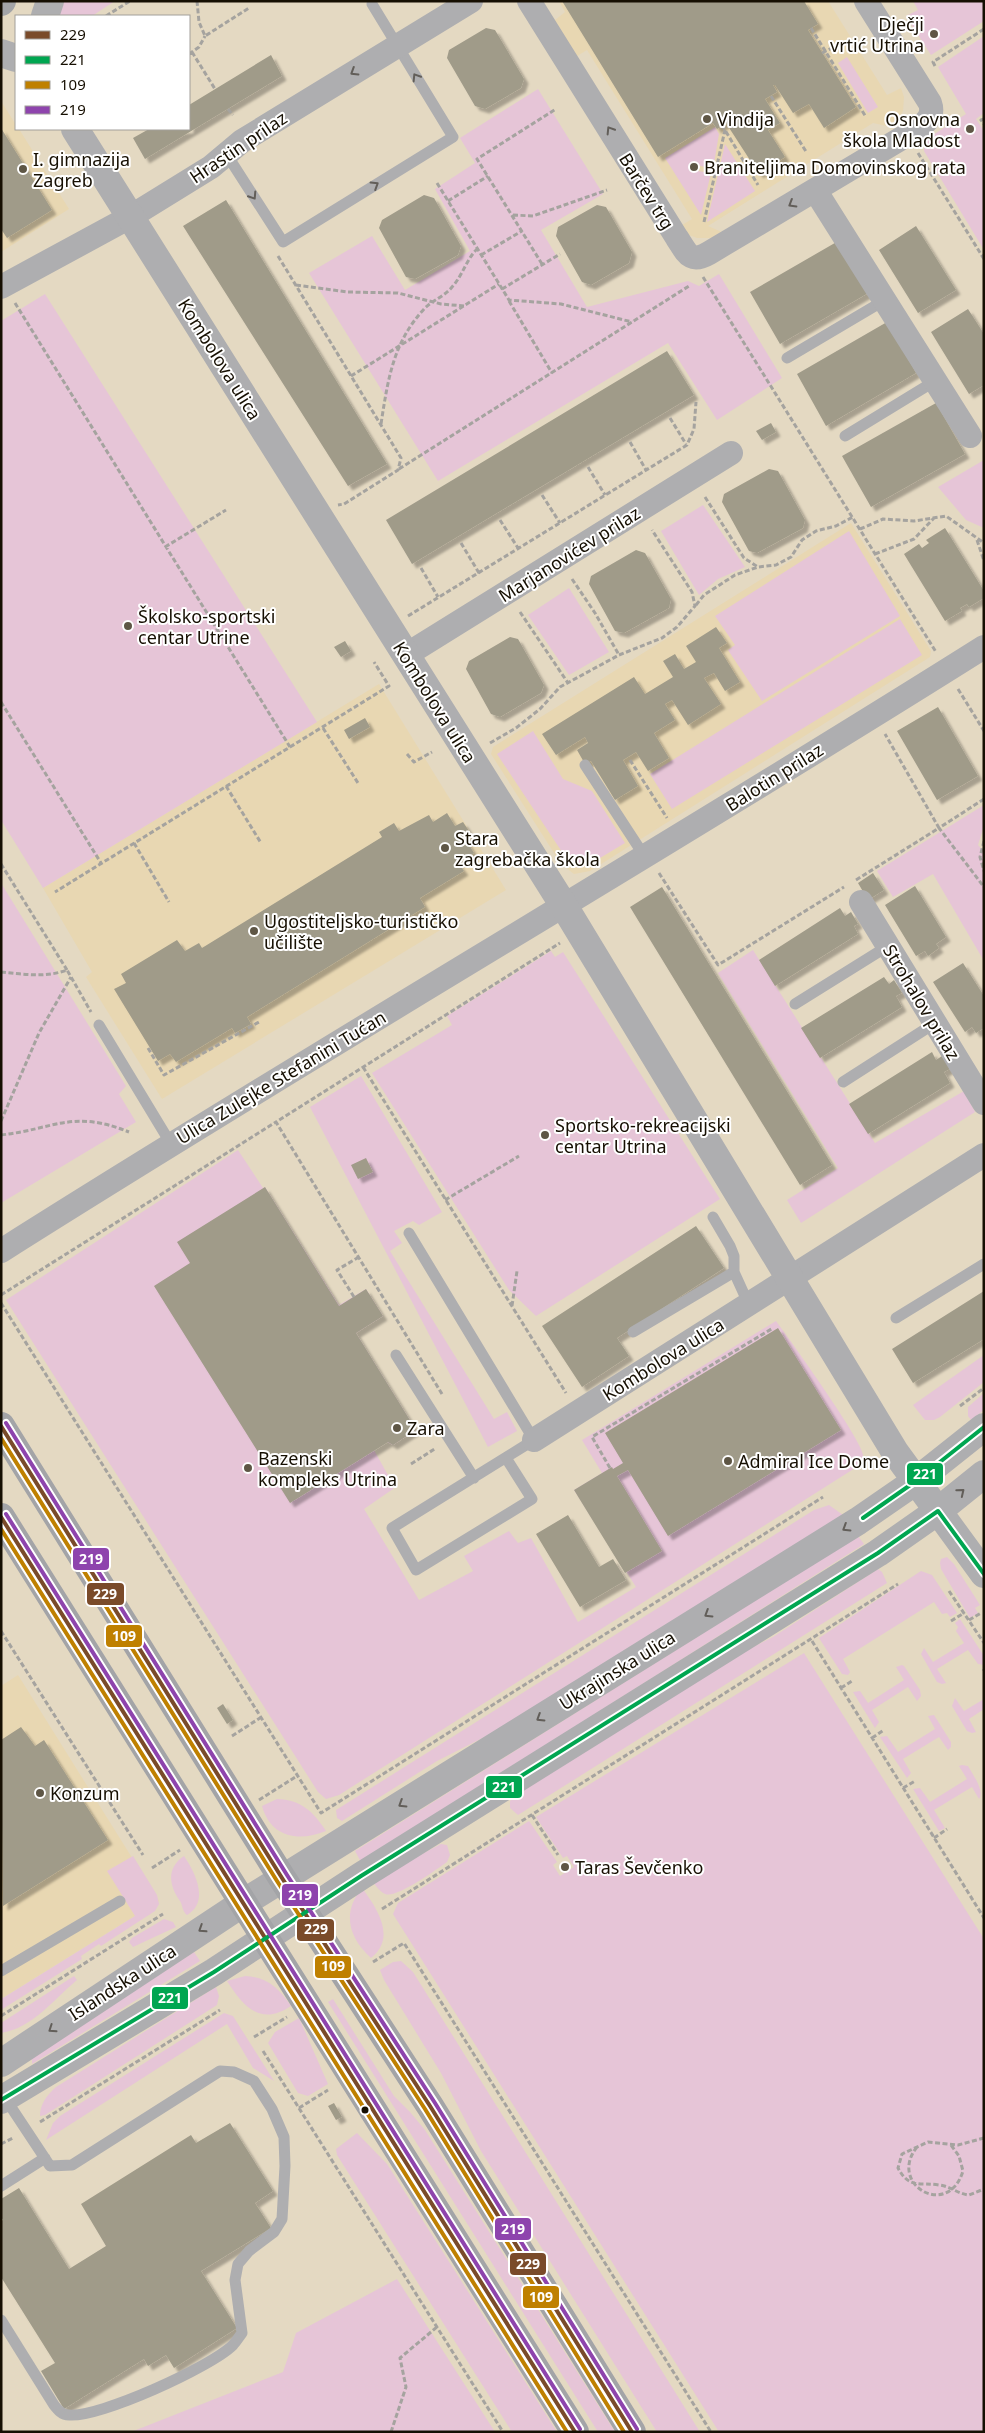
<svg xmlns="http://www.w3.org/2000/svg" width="985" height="2433" viewBox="0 0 985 2433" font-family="'Noto Sans',sans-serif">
  <defs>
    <filter id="shadow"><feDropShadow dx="4.5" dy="4.5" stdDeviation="1" flood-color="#0004"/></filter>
  </defs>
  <rect width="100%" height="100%" fill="#e4d9c2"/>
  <path fill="#e8d7b2" d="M559 1H828L887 95 901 88 904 97 903 111 897 122 891 127 873 123 708 226 724 233 713 238H697L689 235 679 227 692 219 587 50 572 59 550 24 565 12Z
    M1 101 16 125V129H19L69 209 1 252Z
    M851 523 931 651 930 657 590 871 574 874 561 864 491 754 493 747Z
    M379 684 506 890 162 1099 86 977 92 972 43 888Z
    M18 1675 159 1901 1 1999V1686Z"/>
  <path fill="#e6c5d7" d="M60 1H115L92 16H53Z
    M913 1H984V21L931 55 906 16 918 10Z
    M984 36V113L976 119 984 131V250L924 151 925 140 966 114 938 67Z
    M847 57 878 107 868 113 838 63Z
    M538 89 603 194 541 230 587 307 688 281 699 286 719 274 782 378 717 420 668 343 438 481 309 273 372 236 405 290 470 251 435 189 475 163 460 138Z
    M715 127 719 134 713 169 693 164 691 170 711 173 701 215 665 158Z
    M725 144 755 191 707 222Z
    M45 294 317 722 43 888 1 820V321Z
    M984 460V528L966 520 938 487Z
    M703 505 745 567 718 579 699 595 661 531Z
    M849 531 900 616 762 701 728 650 735 645 715 616Z
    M569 588 609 652 569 675 528 615Z
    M900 619 922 655 672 809 650 774Z
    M533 731 563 779 592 791 625 843 590 864 578 868 568 861 497 754Z
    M984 805V826L978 845 984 852V961L933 874 893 897 877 871Z
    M1 883 126 1086 119 1094 136 1122 1 1203Z
    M753 950 875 1143 964 1091 975 1112 801 1223 787 1200 838 1168 718 973Z
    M551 951 555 957 563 952 720 1199 536 1316 509 1290 372 1073 452 1025 447 1016Z
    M361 1076 442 1212 419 1225 413 1221 394 1231 402 1243 390 1251 494 1419 507 1412 517 1431 488 1447 310 1107Z
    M238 1150 263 1188 265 1187 339 1305 366 1289 383 1316 356 1333 416 1430 393 1445 387 1442 374 1450 394 1486 393 1489 364 1509 419 1600 473 1571 464 1556 509 1531 518 1543 531 1538 578 1622 636 1587 574 1490 602 1473 582 1440 776 1321C790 1340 862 1440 863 1455 863 1461 856 1466 852 1470L339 1795 326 1799 318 1792 6 1300Z
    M984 1355V1382L940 1417 934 1420H925L913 1405Z
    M984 1393V1410L971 1420 968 1416V1407Z
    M829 1505 843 1515 520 1719 437 1761 342 1821 337 1818 336 1810 814 1510Z
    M858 1536 864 1544 361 1862 355 1851Z
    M947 1557 954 1564 980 1605 975 1608 978 1613 970 1618 941 1569 940 1563 941 1559Z
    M878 1569 882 1572 887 1583 518 1815 510 1808V1801L538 1776 712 1668 773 1637Z
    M921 1571 932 1575 957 1613 950 1617 947 1613 942 1614 934 1602 843 1659 850 1672 848 1675 842 1674 819 1638Z
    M960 1619 984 1656V1665L978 1664 968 1650 937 1669 946 1683 942 1684 937 1682 921 1654 924 1648 933 1662 964 1643 956 1631 958 1627 955 1623Z
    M804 1653 984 1939V2432H719L393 1914 398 1903 529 1821 557 1862 553 1865 560 1876 574 1867 567 1856 563 1858 536 1817Z
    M902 1665 904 1666 920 1690 921 1696 917 1701 908 1687 872 1710 879 1722 875 1728 853 1692 860 1691 868 1703 904 1680 896 1667Z
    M955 1698 964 1711 984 1699V1709L969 1719 976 1732 972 1733 967 1731 952 1706Z
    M934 1715 951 1742V1747L948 1750 939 1737 903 1759 911 1773 907 1778 880 1737 887 1736 898 1752 935 1729 928 1716Z
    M962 1765 968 1766C973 1775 985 1791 979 1799L972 1787 934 1810 945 1828 939 1831 913 1789 920 1788 930 1802 967 1779 959 1766Z
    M277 1799C301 1800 313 1811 326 1831 299 1842 271 1838 262 1806Z
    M441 1844 447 1845 450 1855 447 1862C437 1869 396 1899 385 1894 379 1891 375 1885 372 1880Z
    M133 1856 157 1895 159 1904 155 1911 101 1946 99 1944 81 1956 82 1959 1 2010V1997L3 1998 135 1916 107 1871Z
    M184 1856C195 1872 210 1902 187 1915 182 1911 183 1906 180 1901 169 1886 166 1868 184 1856Z
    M362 1888C377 1908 397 1938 371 1958 348 1937 342 1912 362 1888Z
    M164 1919 173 1922 176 1927 133 1947 129 1942 132 1938Z
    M194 1952 200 1961 32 2064V2056Z
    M401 1961 413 1972 700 2432H657L481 2151 441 2073 384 1980 380 1970 393 1962Z
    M74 1976 77 1980C54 1999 33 2028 1 2033V2023Z
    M245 1976C267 1977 279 1988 291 2006 260 2027 243 2006 227 1981Z
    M216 1987 219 1996 217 2005 45 2115 40 2116C40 2104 47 2095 56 2087Z
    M333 1999 394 2096 410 2112 425 2130 615 2432H598L328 2002Z
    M224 2013 233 2016 274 2081 253 2068 227 2024 46 2140 53 2123 60 2116Z
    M299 2018 328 2084 308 2096 298 2093 268 2043 275 2032Z
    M357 2133 387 2164 557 2432H512L337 2155 336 2149Z
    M397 2279 495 2432H131L283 2372 296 2333Z"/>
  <path fill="#a09b89" filter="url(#shadow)" d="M562 1H804L818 24 808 30 856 107 824 128 809 104 793 113 775 85H773L777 92 765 99 780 123 768 130 785 157 759 174 726 123 717 129 713 123 658 157Z
    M486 28 495 30 524 79 521 88 485 109 475 106 447 58 449 50Z
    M271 55 282 76 145 159 133 138 149 129H189V105Z
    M1 128 52 210 7 238 1 229Z
    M424 195 434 198 461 246 458 255 415 279 406 277 379 228 382 220Z
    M226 200 387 464 348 486 183 226Z
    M597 205 606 207 632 252 629 263 591 285 582 282 556 236 558 227Z
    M916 226 956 290 918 313 879 250Z
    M840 240 870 292 780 344 750 292Z
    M968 309 984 334V385L969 394 931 332Z
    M887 322 916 373 826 426 797 374Z
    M667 351 694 395 412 564 386 520Z
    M936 403 965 454 871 507 842 456Z
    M771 423 776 432 762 440 756 431Z
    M769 469 778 471 805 520 803 528 757 553 749 551 722 502 724 494Z
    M945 528 984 591V598L969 607 967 604 960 608 962 611 945 621 904 554 919 544 922 548 929 543 926 540Z
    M636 550 645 553 671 599 669 608 624 633 615 631 589 584 591 576Z
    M716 627 727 643 719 648 740 682 725 691 714 673 704 678 721 704 688 725 672 700 665 704 675 720 654 733 669 758 648 771 636 752 623 760 638 786 615 800 591 761 585 764 577 750 588 743 585 737 556 755 542 734 634 677 645 694 673 677 663 661 675 654 684 669 696 662 686 646Z
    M510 637 518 639 544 685 541 693 500 717 491 714 466 669 469 661Z
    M345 641 351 651 341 657 334 647Z
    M938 707 978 776 937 800 897 731Z
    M365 718 370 727 349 739 344 730Z
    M447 813 455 826 463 822 471 834 464 837 474 853 458 863 464 871 420 898 425 907 247 1017 251 1024 235 1033 232 1028 176 1062 170 1054 158 1061 114 989 126 983 121 974 177 940 185 951 199 943 202 948 382 837 379 832 394 823 399 831 429 815 433 822Z
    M873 873 884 890 868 900 858 883Z
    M915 886 946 937 936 944 939 948 928 956 925 951 916 956 885 905Z
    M662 887 832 1165 800 1185 630 907Z
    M840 908 845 916 851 912 858 924 854 926 858 934 775 986 759 960Z
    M963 963 984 996V1028L976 1033 972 1027 965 1032 933 982Z
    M884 977 889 984 894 980 902 993 896 996 902 1007 820 1058 801 1028Z
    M932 1052 936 1060 942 1056 950 1069 944 1072 950 1083 868 1134 849 1104Z
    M366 1158 373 1172 358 1179 351 1165Z
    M265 1187 339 1306 366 1289 383 1316 356 1333 416 1430 393 1445 388 1442 290 1503 154 1286 190 1263 177 1242Z
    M696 1226 724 1268 617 1338 629 1356 582 1387 542 1326Z
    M984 1291V1339L913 1383 892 1349Z
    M778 1328 841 1430 668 1536 628 1470 617 1476 662 1551 625 1573 574 1490 612 1467 613 1469 623 1463 605 1433Z
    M568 1515 599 1567 613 1559 626 1580 580 1607 536 1534Z
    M223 1704 233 1720 227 1724 217 1708Z
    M21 1727 35 1746 44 1740 108 1840 3 1906 1 1740Z
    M334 2103 342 2117 336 2120 328 2106Z
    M230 2123 273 2191 255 2203 271 2228 201 2271 237 2328 174 2368 166 2355 148 2366 144 2359 64 2409 41 2371 55 2363 1 2277V2221L3 2220 1 2217V2199L19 2188 69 2269 106 2246 81 2204 191 2135 196 2143Z"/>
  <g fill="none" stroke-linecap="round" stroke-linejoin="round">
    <path stroke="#a5a39f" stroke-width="3" stroke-dasharray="5 2.5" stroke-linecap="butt" d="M197 1 199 22 205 36 249 8
      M106 16 130 1
      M811 28 866 117
      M192 52 215 89
      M822 53 844 42
      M189 54 199 47 205 36
      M935 66 933 62 984 29
      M771 96 807 153
      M228 109 233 115
      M984 119 981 120 984 124
      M722 125 758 185
      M918 153 984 259
      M437 183 509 300 561 304 632 322
      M448 201 488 176
      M513 215 533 216 607 190
      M704 222 725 130
      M481 255 522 231
      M278 256 401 458 398 470 344 504 338 505
      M542 264 477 159 556 109
      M703 277 936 652
      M296 285 348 292 398 293 441 304 464 306
      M502 289 560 254
      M509 301 552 373
      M15 303 290 747 55 892
      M351 376 499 284
      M670 418 686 444
      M381 424C388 379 393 342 425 308 433 300 445 296 452 287 463 275 466 260 477 249
      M630 442 646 470
      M588 467 605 495
      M399 469 689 286
      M542 495 560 523
      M705 497 744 558 758 567
      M500 520 518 548
      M860 529 883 519 914 521 946 516 984 543
      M977 540 984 561
      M461 543 479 573
      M165 547 226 510
      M875 554 914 539 934 518
      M421 568 438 597
      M572 579 595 613 619 655
      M696 605 704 595 735 575 758 567 776 565 791 557 802 540 816 531 836 526 853 517
      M520 612 568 683
      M408 616 687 445 694 429 696 402
      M958 689 984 731
      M1 702 101 863
      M323 728 358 783
      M490 743 516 728 540 709 560 687 619 655 662 638 677 627 695 606 692 592 652 530
      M290 747 389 686 374 662
      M407 754 414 762 432 752
      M630 760 667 818
      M226 786 261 843
      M984 799 939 828 984 887
      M984 841 980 857 984 871
      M134 843 169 902
      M1 864 67 970
      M659 873 718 965 844 887
      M856 880 939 828 885 734
      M1 972C23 974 46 978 67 970L91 1012
      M148 1048 164 1075 259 1022
      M363 1067 566 1393
      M1 1121 39 1033 71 977
      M1 1135C55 1129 72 1109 129 1132
      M445 1200 519 1156
      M1 1295 276 1122
      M354 1297 337 1270 359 1257
      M1 1303 321 1813 823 1497
      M512 1306 517 1271
      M442 1394 276 1122 560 943
      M960 1406 984 1388
      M411 1464 436 1448
      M610 1468 592 1437 773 1328
      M949 1591 984 1643
      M969 1620 981 1613
      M951 1621 964 1613
      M1 1631 143 1855
      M812 1641 984 1918
      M983 1671 984 1670
      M841 1688 852 1681
      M232 1736 260 1718
      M872 1738 884 1730
      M903 1788 915 1781
      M259 1800 297 1776
      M532 1815 558 1855
      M934 1838 947 1829
      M152 1868 180 1850
      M382 1909 898 1584
      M373 1962 404 1943 711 2432
      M1 2016 163 1914
      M254 2037 287 2017
      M263 2051 503 2432
      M299 2108 328 2090
      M40 2122 220 2010
      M984 2138 958 2145 928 2142 902 2154 898 2168C909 2189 920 2182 939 2185 950 2186 958 2194 969 2195L984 2189
      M1 2144 13 2138
      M917 2147C887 2184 948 2220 963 2171L959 2156 951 2145
      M391 2432 406 2387 400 2358 437 2327"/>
    <path stroke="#aeaeb0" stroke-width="11" d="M227 155 283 242 453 137 372 4
      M787 358 885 300
      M845 436 935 381
      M585 765 645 857
      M795 1004 888 946
      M99 1025 171 1144
      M843 1082 935 1023
      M713 1217 730 1246 734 1256V1272L749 1305
      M409 1233 534 1440 392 1528 416 1570 532 1499 506 1458
      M896 1318 984 1264
      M633 1332 734 1272
      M396 1355 474 1478
      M1 1971 120 1901
      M1 2186 45 2158
      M1 2320 54 2405C58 2410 62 2415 69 2415 99 2418 211 2367 233 2345 236 2342 239 2337 242 2333L235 2280 238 2264 249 2251 274 2232 282 2219 285 2166 284 2137 272 2109 254 2081 234 2072 220 2071 72 2165 50 2166 5 2098"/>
    <path stroke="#aeaeb0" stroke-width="24" d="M529 1 677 238C687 253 690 264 709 253L907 135C919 127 936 120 930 103L866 1
      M815 190 970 436
      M1 287 130 217 211 167 242 141 471 1
      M406 655 731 453
      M861 902 984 1103
      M1 1251C326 1045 659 852 984 647
      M534 1440 984 1155"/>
    <path stroke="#aeaeb0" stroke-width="28" d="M45 16 50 1
      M1 53 16 58
      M75 129 564 906 895 1452 984 1574
      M1 2063 243 1903 858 1521 916 1481 984 1427
      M1 2100 214 1972 361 1876 878 1553 938 1511 984 1474"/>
    <path stroke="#a3a4a7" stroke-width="28" d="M1 2 2 1
      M1 1426 282 1878 430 2106 632 2432
      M1 1517 575 2432"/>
    <g stroke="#fff" stroke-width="8">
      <path id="bus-1" d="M1 1426 282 1878 430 2106 632 2432
        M1 1517 575 2432"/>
    </g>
    <g stroke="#fff" stroke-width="8">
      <path id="bus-2" d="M863 1518 916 1481 984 1427
        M1 2100 214 1972 361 1876 878 1553 938 1511 984 1574"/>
    </g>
    <g stroke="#fff" stroke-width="8">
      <path id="bus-3" d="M1 1438 277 1881 425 2109 624 2432
        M1 1529 567 2432"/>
    </g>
    <g stroke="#fff" stroke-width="8">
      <path id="bus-4" d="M6 1423 287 1875 435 2103 637 2429
        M6 1514 580 2429"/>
    </g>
    <use href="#bus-1" stroke="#7a4b2a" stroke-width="4"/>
    <use href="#bus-2" stroke="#00a651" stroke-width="4"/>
    <use href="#bus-3" stroke="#bf8000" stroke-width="4"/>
    <use href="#bus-4" stroke="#8e44ad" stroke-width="4"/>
  </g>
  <defs><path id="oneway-chevron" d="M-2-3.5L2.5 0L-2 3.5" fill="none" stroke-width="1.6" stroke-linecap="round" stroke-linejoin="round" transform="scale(1.25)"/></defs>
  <g stroke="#625e59">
    <use href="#oneway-chevron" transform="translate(354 72) rotate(148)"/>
    <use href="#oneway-chevron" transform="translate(416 77) rotate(-122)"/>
    <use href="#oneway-chevron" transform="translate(610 130) rotate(-122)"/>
    <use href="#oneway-chevron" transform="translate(375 185) rotate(-32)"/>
    <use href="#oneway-chevron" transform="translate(253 196) rotate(57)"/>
    <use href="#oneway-chevron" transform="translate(792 204) rotate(149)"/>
    <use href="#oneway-chevron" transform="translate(961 1492) rotate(-39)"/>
    <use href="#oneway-chevron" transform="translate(846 1528) rotate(148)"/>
    <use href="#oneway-chevron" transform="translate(708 1614) rotate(148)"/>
    <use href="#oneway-chevron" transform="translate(540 1718) rotate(148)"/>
    <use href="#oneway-chevron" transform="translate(402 1804) rotate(148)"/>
    <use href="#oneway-chevron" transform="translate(202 1929) rotate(147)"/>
    <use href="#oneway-chevron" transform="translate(52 2029) rotate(146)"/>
  </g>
  <g fill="#5e5645" stroke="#fff" stroke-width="2">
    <circle cx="934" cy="34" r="5"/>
    <circle cx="707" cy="119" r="5"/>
    <circle cx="970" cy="129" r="5"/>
    <circle cx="694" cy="167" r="5"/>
    <circle cx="23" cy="169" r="5"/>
    <circle cx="128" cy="626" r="5"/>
    <circle cx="445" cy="848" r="5"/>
    <circle cx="254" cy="931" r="5"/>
    <circle cx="545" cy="1135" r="5"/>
    <circle cx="397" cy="1428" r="5"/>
    <circle cx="728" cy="1461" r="5"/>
    <circle cx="248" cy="1468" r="5"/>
    <circle cx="40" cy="1793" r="5"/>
    <circle cx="565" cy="1867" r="5"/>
  </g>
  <circle fill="#160f02" stroke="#fff" stroke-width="2" cx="365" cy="2110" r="4.5"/>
  <g text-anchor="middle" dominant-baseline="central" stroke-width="4" stroke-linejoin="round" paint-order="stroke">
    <g font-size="18" fill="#160f02" stroke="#fff" text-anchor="start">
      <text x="924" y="24" text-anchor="end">Dječji<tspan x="924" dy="21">vrtić Utrina</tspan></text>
      <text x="717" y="119">Vindija</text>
      <text x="960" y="119" text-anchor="end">Osnovna<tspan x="960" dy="21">škola Mladost</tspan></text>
      <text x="33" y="159">I. gimnazija<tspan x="33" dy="21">Zagreb</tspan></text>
      <text x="704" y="167">Braniteljima Domovinskog rata</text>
      <text x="138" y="616">Školsko-sportski<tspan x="138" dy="21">centar Utrine</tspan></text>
      <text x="455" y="838">Stara<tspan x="455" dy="21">zagrebačka škola</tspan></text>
      <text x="264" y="921">Ugostiteljsko-turističko<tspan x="264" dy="21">učilište</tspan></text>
      <text x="555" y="1125">Sportsko-rekreacijski<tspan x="555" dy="21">centar Utrina</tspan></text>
      <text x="407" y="1428">Zara</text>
      <text x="258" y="1458">Bazenski<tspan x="258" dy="21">kompleks Utrina</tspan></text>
      <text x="738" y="1461">Admiral Ice Dome</text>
      <text x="50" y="1793">Konzum</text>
      <text x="575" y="1867">Taras Ševčenko</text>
    </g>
    <g font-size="18" fill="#160f02" stroke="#fff">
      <text transform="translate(238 147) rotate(-34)">Hrastin prilaz</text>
      <text transform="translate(647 191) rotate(58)">Barčev trg</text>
      <text transform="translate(220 359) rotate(58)">Kombolova ulica</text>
      <text transform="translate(569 554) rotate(-32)">Marjanovićev prilaz</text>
      <text transform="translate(435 702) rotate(58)">Kombolova ulica</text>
      <text transform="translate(774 777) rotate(-32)">Balotin prilaz</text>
      <text transform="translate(922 1002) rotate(59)">Strohalov prilaz</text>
      <text transform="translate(281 1077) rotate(-31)">Ulica Zulejke Stefanini Tućan</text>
      <text transform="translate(663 1359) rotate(-32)">Kombolova ulica</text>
      <text transform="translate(617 1670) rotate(-32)">Ukrajinska ulica</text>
      <text transform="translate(122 1982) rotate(-33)">Islandska ulica</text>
    </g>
  </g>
  <g stroke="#fff" stroke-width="2">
    <rect x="906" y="1462" width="38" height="24" rx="5" fill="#00a651"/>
    <rect x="72" y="1547" width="38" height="24" rx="5" fill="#8e44ad"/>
    <rect x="86" y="1582" width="39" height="24" rx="5" fill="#7a4b2a"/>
    <rect x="105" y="1624" width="38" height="24" rx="5" fill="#bf8000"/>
    <rect x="485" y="1775" width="38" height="24" rx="5" fill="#00a651"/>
    <rect x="281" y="1883" width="38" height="24" rx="5" fill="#8e44ad"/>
    <rect x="296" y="1918" width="39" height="24" rx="5" fill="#7a4b2a"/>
    <rect x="314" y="1955" width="38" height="24" rx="5" fill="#bf8000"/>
    <rect x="151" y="1986" width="38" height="24" rx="5" fill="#00a651"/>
    <rect x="494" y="2217" width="38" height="24" rx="5" fill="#8e44ad"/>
    <rect x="509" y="2252" width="38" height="24" rx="5" fill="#7a4b2a"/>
    <rect x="522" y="2285" width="38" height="24" rx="5" fill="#bf8000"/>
  </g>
  <g font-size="14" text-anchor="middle" font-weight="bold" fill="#fff">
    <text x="925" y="1479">221</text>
    <text x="91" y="1564">219</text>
    <text x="105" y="1599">229</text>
    <text x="124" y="1641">109</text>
    <text x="504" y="1792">221</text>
    <text x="300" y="1900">219</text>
    <text x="316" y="1934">229</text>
    <text x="333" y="1971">109</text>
    <text x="170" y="2003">221</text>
    <text x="513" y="2234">219</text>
    <text x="528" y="2269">229</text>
    <text x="541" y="2302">109</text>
  </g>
  <rect width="985" height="2433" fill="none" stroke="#160f02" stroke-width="5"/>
  <rect x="15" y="15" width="175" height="115" fill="#ffffff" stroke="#a29f9a"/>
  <rect x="25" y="31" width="25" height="8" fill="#7a4b2a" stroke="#a29f9a"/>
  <text x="60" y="40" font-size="15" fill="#160f02">229</text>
  <rect x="25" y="56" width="25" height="8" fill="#00a651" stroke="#a29f9a"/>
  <text x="60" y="65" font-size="15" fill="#160f02">221</text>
  <rect x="25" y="81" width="25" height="8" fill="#bf8000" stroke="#a29f9a"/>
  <text x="60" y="90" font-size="15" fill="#160f02">109</text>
  <rect x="25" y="106" width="25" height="8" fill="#8e44ad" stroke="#a29f9a"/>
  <text x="60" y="115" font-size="15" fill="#160f02">219</text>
</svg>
